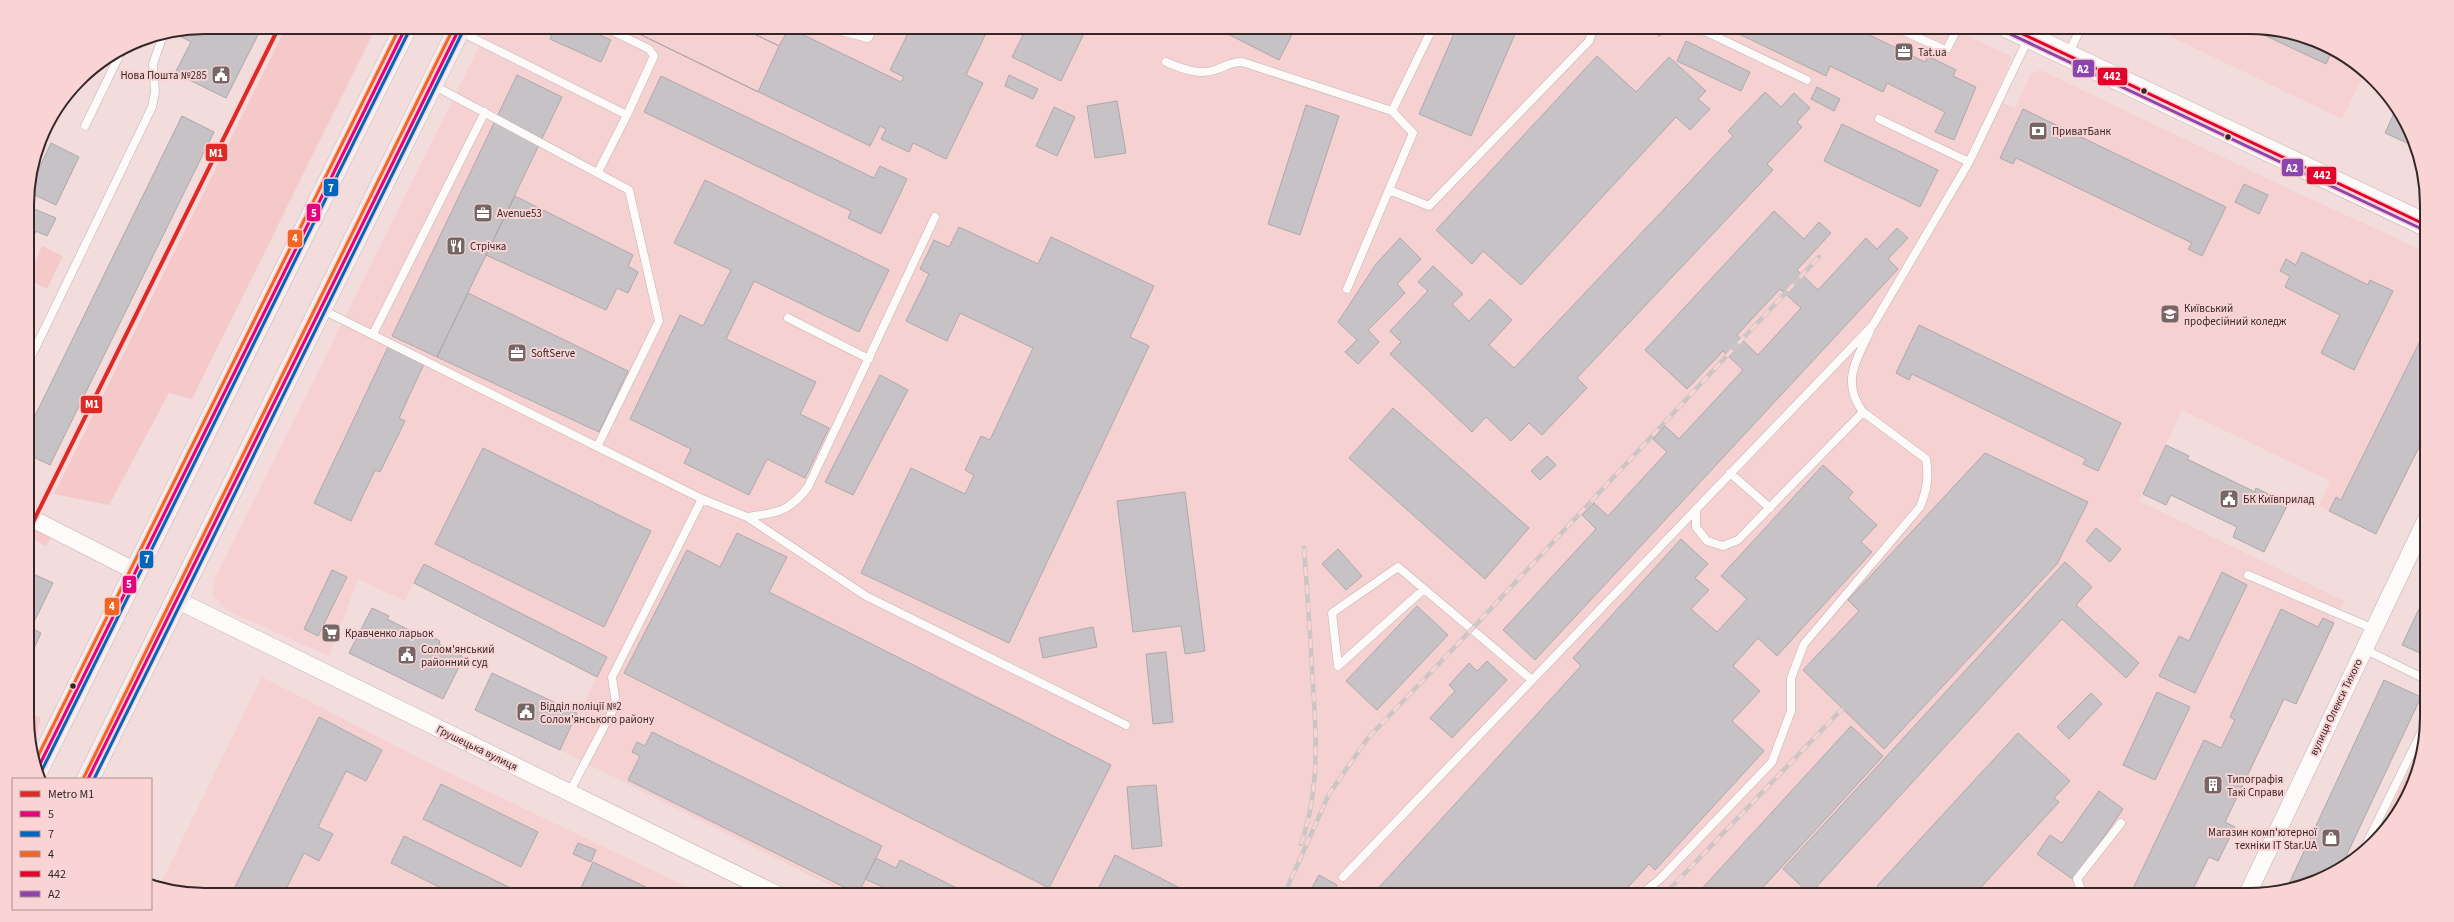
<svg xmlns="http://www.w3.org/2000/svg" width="2454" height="922" viewBox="0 0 2454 922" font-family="'Source Sans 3',sans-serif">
  <rect width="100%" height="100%" fill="#f2dcdc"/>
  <path fill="#f5d1d2" d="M489 27H1950L2012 57 1994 99 2015 108 2031 74 2040 70 2289 189 2426 252V433L2376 534 2319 506 2330 481 2182 410 2139 501 2344 601 2296 704 2284 699 2226 822 2235 827 2218 861 2208 857 2190 895H849L560 750 597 677 414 583 405 601 358 579 329 656 228 611 213 595 215 579Z
    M2151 27H2249L2306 36 2348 57 2365 72 2342 119Z
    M262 677 431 764 704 895H205L159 887Z"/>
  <path fill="#f5c8c9" d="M286 27H376L192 399 169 393 109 505 54 494Z
    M42 246 63 256 47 289 28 279Z
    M29 525 52 536 46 546 29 538Z
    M35 715 41 718C35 733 39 741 32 756L30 725Z
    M2423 742 2418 774 2390 825 2374 842Z"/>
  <path fill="#c7c2c6" stroke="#ada8ac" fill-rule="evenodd" d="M205 27H262L226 98 175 73 191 42 174 33Z
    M555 27H581L611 40 601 62 550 39Z
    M625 27H740L779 46 758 92Z
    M625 27H740L779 46 789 28 901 82 904 77 890 70 911 27H989L966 75 983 83 946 159 913 143 909 152 881 139 886 129 880 126 870 146Z
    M1027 27H1087L1061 81 1012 57Z
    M1214 27H1296L1279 60Z
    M1457 27H1518L1471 136 1419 114Z
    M1643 27H1665L1660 36Z
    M1742 27H1853L1925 62 1928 56 1956 70 1953 76 1976 87 1954 140 1935 132 1945 112 1887 83 1883 92 1830 66 1826 76 1739 34Z
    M2247 27 2306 36 2333 49 2326 64Z
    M1686 41 1750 72 1741 91 1677 61Z
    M1597 56 1636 92 1669 57 1706 91 1698 99 1710 109 1690 130 1676 117 1521 285 1483 251 1472 264 1436 230Z
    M517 75 562 97 437 357 392 336Z
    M1009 75 1038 89 1033 99 1005 86Z
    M661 76 874 178 880 166 907 179 881 234 848 218 851 211 644 112Z
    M1817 87 1840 99 1834 111 1811 99Z
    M1765 92 1781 107 1794 93 1810 108 1797 122 1802 127 1767 164 1773 170 1577 378 1587 388 1542 435 1529 423 1511 441 1486 417 1472 432 1390 354 1401 342 1390 331 1428 291 1418 282 1433 266 1463 294 1452 304 1469 321 1490 299 1512 320 1489 345 1514 368 1733 136 1728 131Z
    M1117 101 1126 153 1095 158 1087 106Z
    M1306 105 1339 116 1300 235 1268 224Z
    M1054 107 1075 117 1057 156 1036 146Z
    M2023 109 2226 207 2202 256 2188 249 2192 243 2016 158 2013 164 2000 158Z
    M2396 109 2413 137 2416 147 2385 133Z
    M182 116 214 132 50 465 29 455V428Z
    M1842 124 1938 170 1920 207 1824 161Z
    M51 143 79 157 56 205 28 192Z
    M705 180 889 270 859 332 754 281 726 339 816 382 800 414 829 428 805 478 767 459 749 495 684 463 691 449 630 419 680 315 703 326 731 270 674 243Z
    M2244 184 2268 195 2259 214 2235 202Z
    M515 196 633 255 628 266 638 272 628 293 617 288 606 310 486 255Z
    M27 206 56 218 47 236 36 231 28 251Z
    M1774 211 1804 239 1819 222 1831 233 1797 270 1818 290 1866 238 1877 249 1897 228 1908 238 1888 259 1898 269 1535 660 1503 630 1596 529 1582 515 1594 503 1608 516 1667 452 1653 439 1665 426 1679 439 1743 370 1723 351 1687 389 1645 350ZM1780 289 1801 308 1758 355 1737 335Z
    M959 227 1038 264 1051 237 1154 286 1130 337 1149 346 1009 643 861 573 911 468 965 494 974 475 965 470 981 436 990 440 1033 348 960 313 947 341 906 321 929 274 920 269 934 240 949 247Z
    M1400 238 1421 259 1397 284 1405 293 1368 330 1379 342 1358 364 1345 352 1357 340 1338 322 1376 264Z
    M2302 252 2368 285 2370 280 2393 291 2354 370 2321 353 2340 315 2285 287 2290 276 2280 271 2286 259 2296 265Z
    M468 293 628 371 599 432 437 357Z
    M2426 314V325L2422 323Z
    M1919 325 2121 423 2098 471 2083 464 2086 459 1912 374 1909 380 1896 373Z
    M2426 329V433L2376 534 2329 511 2336 497 2341 500Z
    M388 347 424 364 399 418 405 421 380 472 375 470 351 521 314 503Z
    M880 375 908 390 853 495 825 482Z
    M1393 408 1529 528 1485 579 1349 458Z
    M2166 445 2189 456 2187 459 2255 492 2256 488 2288 504 2264 552 2233 537 2237 527 2171 495 2166 505 2143 494Z
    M483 448 651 531 604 627 435 544Z
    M1985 453 2088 502 2057 564 1884 749 1803 670 1859 611 1848 600Z
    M1547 456 1556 465 1540 480 1531 471Z
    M1823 465 1853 492 1848 498 1877 525 1861 542 1872 552 1777 656 1758 638 1733 666 1760 691 1732 721 1764 751 1655 870 1649 864 1621 895H1372L1581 666 1573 658 1681 539 1708 564 1695 578 1709 590 1691 609 1717 632 1747 599 1721 576Z
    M1185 492 1205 651 1185 654 1181 626 1133 632 1117 501Z
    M2096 528 2121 549 2110 562 2086 541Z
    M737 533 787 557 769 592 1111 765 1049 888 624 673 687 550 720 567Z
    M1338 549 1362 576 1346 590 1322 564Z
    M2065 562 2092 587 2076 605 2139 663 2126 678 2062 619 1810 894 1783 869Z
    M424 564 607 657 597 677 414 583Z
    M332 570 347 577 318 636 304 629Z
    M29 572 53 583 31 628 41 633 30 657Z
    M2222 572 2247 585 2195 693 2159 676 2179 636 2189 641Z
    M2427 592V656L2402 645Z
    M1417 606 1448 635 1377 710 1346 681Z
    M372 608 389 616 387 619 427 639 429 635 440 641 439 644 464 657 443 699 349 653Z
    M2281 609 2318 627 2323 618 2334 623 2296 704 2284 699 2225 822 2235 827 2218 861 2209 857 2190 895H2130L2204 740 2221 748 2235 720 2230 717Z
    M1093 627 1097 647 1043 658 1039 638Z
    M1166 652 1173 722 1153 724 1146 654Z
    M1487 661 1507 680 1452 738 1430 718 1455 691 1449 685 1469 663 1477 671Z
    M492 673 577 713 560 750 475 710Z
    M2384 680 2421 697 2341 867 2307 885 2286 890Z
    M2157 692 2190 707 2155 780 2123 765Z
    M2091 693 2102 704 2069 739 2057 727Z
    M319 717 382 750 366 781 346 771 318 827 333 834 319 861 304 853 283 895H231Z
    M1851 726 1883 756 1756 895H1696Z
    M652 732 882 846 858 894 628 780 640 756 632 752 637 742 645 746Z
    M2018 733 2070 781 2054 798 2059 802 1974 895H1886L1877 886Z
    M441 784 538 832 521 867 423 819Z
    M1156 785 1162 846 1132 849 1127 787Z
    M2099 791 2123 809 2074 880 2037 854 2050 835 2062 843Z
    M404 836 525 895H455L391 863Z
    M578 843 596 850 591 862 573 854Z
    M1115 855 1178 887 1174 895H1095Z
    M876 858 896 868 900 860 971 895H885L887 889 865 879Z
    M593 862 652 890 649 895H586L579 892Z
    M1319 875 1337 885 1332 895H1308Z"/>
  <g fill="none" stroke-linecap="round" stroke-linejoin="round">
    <g stroke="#c2b1b2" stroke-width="9">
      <path id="lane" d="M547 27 554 30
        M604 27 649 49 654 56 627 115
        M825 27 868 38 874 27
        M1696 27 1807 80
        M1895 27 1945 50 1947 49 1958 27
        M459 31 627 115 598 172
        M2068 55 2081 27
        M1166 62C1181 68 1198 76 1215 70 1225 67 1230 62 1242 62L1392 111 1413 133 1347 289
        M433 85 629 190 659 321 597 447
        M1392 111 1433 27
        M1879 119 1969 162 2029 37
        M85 126 122 50
        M1389 190 1429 206 1589 41 1594 27
        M321 309 702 499 747 517 866 596 1126 725
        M788 318 869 359
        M373 334 485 112
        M28 363 152 107 155 92 153 64 163 35
        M1730 473 1770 508
        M1696 510V527L1707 541 1723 546 1738 540 1863 412
        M747 517C777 513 789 512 808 487L935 217
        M2248 575 2374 629
        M2364 649 2427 680
        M1338 666 1332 613 1398 567 1532 680
        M1338 666 1424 589
        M569 793 616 704 612 677 702 499
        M2361 855 2426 723
        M1343 877 1873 325 1969 162
        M1640 895 1660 879 1772 762 1791 711V678L1804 644 1920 507C1927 490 1929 477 1926 459L1863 412C1841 382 1856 361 1870 331
        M2083 895 2077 879 2121 823"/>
    </g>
    <g stroke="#c2b1b2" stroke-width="18">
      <path id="street" d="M29 517 135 571
        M177 600 778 895
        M2247 895 2426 520"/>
    </g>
    <g stroke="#c2b1b2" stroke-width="23">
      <path id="secondary" d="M2008 27 2426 225"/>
    </g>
    <g stroke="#c7b5b5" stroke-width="23">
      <path id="primary" d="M37 770 406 27
        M88 779 460 27"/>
    </g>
    <use href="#lane" stroke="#fdfafa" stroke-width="8"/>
    <use href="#street" stroke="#fdfafa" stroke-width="17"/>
    <use href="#secondary" stroke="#fdfafa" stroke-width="22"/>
    <use href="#primary" stroke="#f7f0f0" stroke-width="22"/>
    <g stroke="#cbc5c5" stroke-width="4.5">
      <path id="rail" d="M1301 844C1321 788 1316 728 1312 669 1310 629 1307 589 1304 548
        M1284 895 1329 794 1368 738 1472 629 1819 257
        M1664 895 1842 709"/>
    </g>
    <use href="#rail" stroke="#fad4d4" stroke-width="3" stroke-dasharray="9" stroke-linecap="butt"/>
    <g stroke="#fad4d4" stroke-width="6">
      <path id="bus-1" d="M37 770 406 27
        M88 779 460 27"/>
    </g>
    <g stroke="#fad4d4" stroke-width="6">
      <path id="bus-2" d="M41 772 410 29
        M94 779 464 29"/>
    </g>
    <g stroke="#fad4d4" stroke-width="6">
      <path id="bus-3" d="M34 764 400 27
        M84 777 454 27"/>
    </g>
    <g stroke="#fad4d4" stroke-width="6">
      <path id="bus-4" d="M2008 27 2426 225"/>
    </g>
    <g stroke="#fad4d4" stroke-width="6">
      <path id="bus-5" d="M2006 32 2424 230"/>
    </g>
    <use href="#bus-1" stroke="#e5007d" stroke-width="3"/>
    <use href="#bus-2" stroke="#0065bd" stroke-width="3"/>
    <use href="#bus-3" stroke="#f26522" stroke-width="3"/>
    <use href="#bus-4" stroke="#e4002b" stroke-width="3"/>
    <use href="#bus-5" stroke="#8e44ad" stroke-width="3"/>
    <g stroke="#fad4d4" stroke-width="7">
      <path id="metro-1" d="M29 530 279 27"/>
    </g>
    <use href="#metro-1" stroke="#dd2a26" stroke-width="4"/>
  </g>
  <defs>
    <g id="office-square" transform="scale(1)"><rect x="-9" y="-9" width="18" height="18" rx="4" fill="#766" stroke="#fad4d4"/><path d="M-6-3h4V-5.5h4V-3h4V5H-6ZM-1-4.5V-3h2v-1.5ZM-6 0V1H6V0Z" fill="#fff"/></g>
    <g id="civic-square" transform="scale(1)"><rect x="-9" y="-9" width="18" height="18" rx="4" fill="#766" stroke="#fad4d4"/><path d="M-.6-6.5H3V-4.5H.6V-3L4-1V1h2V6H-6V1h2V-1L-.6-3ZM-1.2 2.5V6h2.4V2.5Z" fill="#fff"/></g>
    <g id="bank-square" transform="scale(1)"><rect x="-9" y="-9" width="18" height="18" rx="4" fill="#766" stroke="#fad4d4"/><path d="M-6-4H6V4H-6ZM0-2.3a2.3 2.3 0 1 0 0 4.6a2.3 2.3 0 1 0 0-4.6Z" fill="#fff"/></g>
    <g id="restaurant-square" transform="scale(1)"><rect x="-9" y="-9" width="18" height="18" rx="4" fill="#766" stroke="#fad4d4"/><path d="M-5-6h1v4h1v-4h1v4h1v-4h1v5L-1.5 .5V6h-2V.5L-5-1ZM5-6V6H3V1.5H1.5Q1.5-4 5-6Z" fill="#fff"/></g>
    <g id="university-square" transform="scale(1)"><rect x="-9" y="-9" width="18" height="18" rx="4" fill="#766" stroke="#fad4d4"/><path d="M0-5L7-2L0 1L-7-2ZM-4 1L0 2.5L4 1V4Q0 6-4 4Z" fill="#fff"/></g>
    <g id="supermarket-square" transform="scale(1)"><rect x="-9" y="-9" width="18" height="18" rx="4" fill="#766" stroke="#fad4d4"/><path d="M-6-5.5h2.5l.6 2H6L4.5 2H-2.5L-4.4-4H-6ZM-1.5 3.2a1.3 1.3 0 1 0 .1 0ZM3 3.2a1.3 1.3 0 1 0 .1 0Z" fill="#fff"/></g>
    <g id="building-square" transform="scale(1)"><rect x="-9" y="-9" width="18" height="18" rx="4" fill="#766" stroke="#fad4d4"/><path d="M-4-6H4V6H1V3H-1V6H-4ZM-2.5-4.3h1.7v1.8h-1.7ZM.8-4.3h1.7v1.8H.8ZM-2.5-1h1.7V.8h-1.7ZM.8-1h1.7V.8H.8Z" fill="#fff"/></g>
    <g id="shop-square" transform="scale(1)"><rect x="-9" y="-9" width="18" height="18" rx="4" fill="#766" stroke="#fad4d4"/><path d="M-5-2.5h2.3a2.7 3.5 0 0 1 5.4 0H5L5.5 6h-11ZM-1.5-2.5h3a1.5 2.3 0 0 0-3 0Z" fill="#fff"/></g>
  </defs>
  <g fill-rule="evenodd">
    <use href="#office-square" x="1904" y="52"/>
    <use href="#civic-square" x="221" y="75"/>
    <use href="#bank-square" x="2038" y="131"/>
    <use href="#office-square" x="483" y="213"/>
    <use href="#restaurant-square" x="456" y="246"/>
    <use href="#university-square" x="2170" y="314"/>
    <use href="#office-square" x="517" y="353"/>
    <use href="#civic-square" x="2229" y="499"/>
    <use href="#supermarket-square" x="331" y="633"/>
    <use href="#civic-square" x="407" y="655"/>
    <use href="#civic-square" x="526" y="712"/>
    <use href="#building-square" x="2213" y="785"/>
    <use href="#shop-square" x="2331" y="838"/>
  </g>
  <g fill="#352727" stroke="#fad4d4" stroke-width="1.5">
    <circle cx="2144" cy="91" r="3.5"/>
    <circle cx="2228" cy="137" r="3.5"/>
    <circle cx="73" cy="686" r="3.5"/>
  </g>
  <g text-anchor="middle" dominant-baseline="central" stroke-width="4" stroke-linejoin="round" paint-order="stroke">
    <g font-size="11" fill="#352727" stroke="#fad4d4" text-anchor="start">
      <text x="1918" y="52">Tat.ua</text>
      <text x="207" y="75" text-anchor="end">Нова Пошта №285</text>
      <text x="2052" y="131">ПриватБанк</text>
      <text x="497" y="213">Avenue53</text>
      <text x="470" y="246">Стрічка</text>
      <text x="2184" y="308">Київський<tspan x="2184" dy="13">професійний коледж</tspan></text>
      <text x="531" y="353">SoftServe</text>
      <text x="2243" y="499">БК Київприлад</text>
      <text x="345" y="633">Кравченко ларьок</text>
      <text x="421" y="649">Солом'янський<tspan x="421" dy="13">районний суд</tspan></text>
      <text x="540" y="706">Відділ поліції №2<tspan x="540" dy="13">Солом'янського району</tspan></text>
      <text x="2227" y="779">Типографія<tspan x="2227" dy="13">Такі Справи</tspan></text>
      <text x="2317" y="832" text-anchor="end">Магазин комп'ютерної<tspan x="2317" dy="13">техніки IT Star.UA</tspan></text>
    </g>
    <g font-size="11" fill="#352727" stroke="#fad4d4">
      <text transform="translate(2336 707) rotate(-64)">вулиця Олекси Тихого</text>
      <text transform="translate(477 748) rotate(26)">Грушецька вулиця</text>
    </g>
  </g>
  <path d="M0 0H2454V922H0ZM205 34H2249A171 171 0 0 1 2420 205V717A171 171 0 0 1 2249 888H205A171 171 0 0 1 34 717V205A171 171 0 0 1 205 34Z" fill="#fad4d4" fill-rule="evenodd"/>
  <path fill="none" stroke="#352727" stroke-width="2" d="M205 34H2249A171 171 0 0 1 2420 205V717A171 171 0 0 1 2249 888H205A171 171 0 0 1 34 717V205A171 171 0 0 1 205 34Z"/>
  <g stroke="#fad4d4" stroke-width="1.5">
    <rect x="2072" y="59" width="23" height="19" rx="4" fill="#8e44ad"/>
    <rect x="2097" y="67" width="31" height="19" rx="4" fill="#e4002b"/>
    <rect x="205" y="143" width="23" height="19" rx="4" fill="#dd2a26"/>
    <rect x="2281" y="158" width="23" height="19" rx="4" fill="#8e44ad"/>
    <rect x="2306" y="166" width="31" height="19" rx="4" fill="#e4002b"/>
    <rect x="323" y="178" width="16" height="19" rx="4" fill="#0065bd"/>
    <rect x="306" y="203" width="15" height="19" rx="4" fill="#e5007d"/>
    <rect x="287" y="229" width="16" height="19" rx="4" fill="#f26522"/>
    <rect x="80" y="395" width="23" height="19" rx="4" fill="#dd2a26"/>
    <rect x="139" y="550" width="15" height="19" rx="4" fill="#0065bd"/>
    <rect x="122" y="575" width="15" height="19" rx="4" fill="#e5007d"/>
    <rect x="104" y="597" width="16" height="19" rx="4" fill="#f26522"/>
  </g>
  <g font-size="11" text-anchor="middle" font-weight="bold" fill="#fff">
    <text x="2083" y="73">А2</text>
    <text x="2112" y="80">442</text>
    <text x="216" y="157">M1</text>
    <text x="2292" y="172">А2</text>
    <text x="2322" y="179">442</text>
    <text x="331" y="192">7</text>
    <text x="314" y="217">5</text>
    <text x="295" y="242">4</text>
    <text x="92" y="408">M1</text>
    <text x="147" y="563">7</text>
    <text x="129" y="588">5</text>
    <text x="112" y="610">4</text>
  </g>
  <rect x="12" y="778" width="140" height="132" fill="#fad4d4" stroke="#ab8f8f"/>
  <rect x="20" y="791" width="20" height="6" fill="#dd2a26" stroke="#ab8f8f"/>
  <text x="48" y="798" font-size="12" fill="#352727">Metro M1</text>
  <rect x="20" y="811" width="20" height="6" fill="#e5007d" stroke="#ab8f8f"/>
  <text x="48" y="818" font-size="12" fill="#352727">5</text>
  <rect x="20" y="831" width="20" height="6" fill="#0065bd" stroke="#ab8f8f"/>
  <text x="48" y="838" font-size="12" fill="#352727">7</text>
  <rect x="20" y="851" width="20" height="6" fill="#f26522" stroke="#ab8f8f"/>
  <text x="48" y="858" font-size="12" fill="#352727">4</text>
  <rect x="20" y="871" width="20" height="6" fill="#e4002b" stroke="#ab8f8f"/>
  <text x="48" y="878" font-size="12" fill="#352727">442</text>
  <rect x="20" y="891" width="20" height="6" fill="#8e44ad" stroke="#ab8f8f"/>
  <text x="48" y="898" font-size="12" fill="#352727">А2</text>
</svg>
